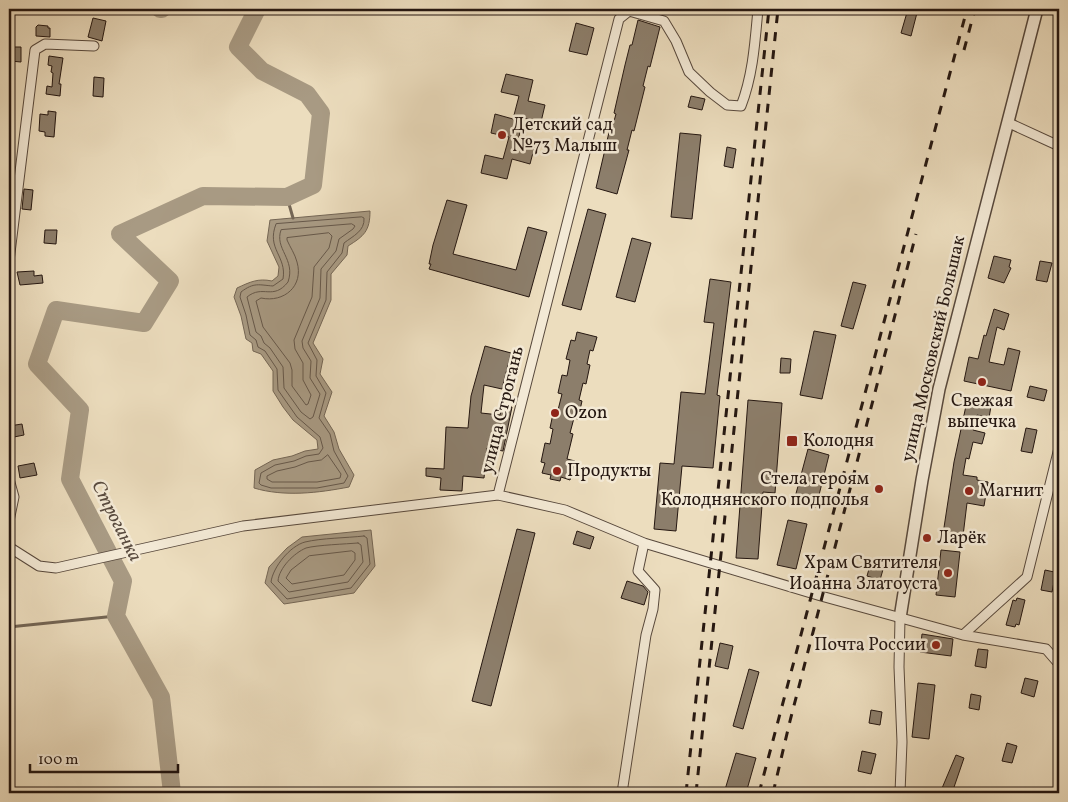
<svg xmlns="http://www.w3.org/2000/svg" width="1068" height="802" viewBox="0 0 1068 802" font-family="Vollkorn,serif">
  <rect width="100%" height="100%" fill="#ecddbe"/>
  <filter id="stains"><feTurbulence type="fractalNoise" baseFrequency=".004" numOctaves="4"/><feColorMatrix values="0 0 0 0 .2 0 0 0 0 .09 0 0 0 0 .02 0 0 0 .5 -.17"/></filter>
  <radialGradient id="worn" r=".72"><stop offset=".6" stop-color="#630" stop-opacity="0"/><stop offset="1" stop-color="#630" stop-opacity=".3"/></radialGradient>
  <path fill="#a89a83" stroke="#746655" d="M370 211C370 231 364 236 348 246L347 255 331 274V300L313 343 323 359 320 374 332 392 324 416 334 432 339 449 354 475 349 487C318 493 284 497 254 488L255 470 273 460 292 456 305 451 318 449 317 440 293 420 283 407 273 391V371L261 354 253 351 252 343 246 339 241 316 234 297 237 288C250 282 258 278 272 281L278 276 279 267 267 241 270 220Z
    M371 530 375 566 354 593 284 604 265 583 269 567 287 548 302 537Z"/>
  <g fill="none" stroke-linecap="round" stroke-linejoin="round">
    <path stroke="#66584a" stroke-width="1" d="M362 217 364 218C365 231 353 236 344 243L342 253 327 272 326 300 308 343 317 360 316 376 326 393 319 418 330 434 334 451 348 476 344 483 317 488H271L261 485 259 483 261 473 275 465 294 461 306 456 319 454 323 448 320 437 297 417 278 390 277 369 265 351 258 347 256 340 250 335 246 315 240 297 241 292C254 282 259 285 273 286L283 279C287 256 266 249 276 224Z
      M352 224 355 226 353 229 339 239 336 251 321 269 320 298 302 341 303 348 311 361 310 378 320 394 313 417 310 419 301 412 284 388 283 367 270 348 264 343 261 336 256 332 247 297C263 284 273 301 288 282 296 259 274 249 281 230Z
      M329 233 332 236 329 248 314 267 312 297 294 340 295 349 303 363V380L311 395 308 404 306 405 292 386V370L290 363 263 327 256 301 261 298C284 303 304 286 297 262 295 254 290 247 287 240V238Z
      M328 455 341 474 340 478 317 482H272L267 479V476L277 471 295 467 308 462 321 460Z
      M364 536 367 538 370 564 351 588 287 599 271 582C273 567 290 546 305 542 322 538 346 538 364 536Z
      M358 543 361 545 363 562 348 582 289 592 278 581C279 568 294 553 306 548 317 545 346 544 358 543Z
      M352 551 355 553V560L344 575 292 584 286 578 291 570 309 556Z"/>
    <path stroke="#746655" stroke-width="3" d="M287 197 293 218
      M9 627 116 616"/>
    <path stroke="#a89a83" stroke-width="18" d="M160 9H162
      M172 793 161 697 116 616 123 581 70 479 80 410 37 364 56 310 144 323 170 281 120 234 203 196 287 197 313 185 321 113 307 94 262 71 238 47 257 9"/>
  </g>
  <path fill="#8c7e6b" stroke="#251711" d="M908 9H918L911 36 901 33Z
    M93 18 106 21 102 41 88 37Z
    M638 20 660 27 650 67 648 66 643 86 645 87 634 131 632 130 627 150H629L617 194 596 188 610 128H612L616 114 614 113 625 65 630 45H632Z
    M576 23 594 28 587 55 569 51Z
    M38 25 48 26V28H50V37L36 36V27Z
    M11 47H21V62L10 61Z
    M49 56 63 58 59 84H61L60 96 46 94 47 86 52 87 53 73 51 72 52 66 48 65Z
    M506 74 533 80 528 101 545 105 541 122 523 118 518 141 535 145 530 164 512 159 507 179 481 173 485 155 503 159 509 137 491 133 495 114 513 119 519 96 501 92Z
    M94 77 104 78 103 97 93 96Z
    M691 96 705 99 702 110 688 107Z
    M48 111 56 112 54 137 45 136V132L39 131 40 114 48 115Z
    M680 133 701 135 692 219 671 217Z
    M727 147 736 149 733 168 724 166Z
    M24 189 33 190 31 210 22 209Z
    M447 200 467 205 453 254 516 270 528 227 547 232 529 297 429 269 431 264H429L433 245Z
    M588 209 606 214 581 310 562 305Z
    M45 230H57L56 244 44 243Z
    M632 238 651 243 635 302 616 297Z
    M994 256 1011 260 1009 267 1011 268 1004 283 988 278Z
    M1040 261 1052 263 1047 282 1036 280Z
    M34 271V276L42 275 43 283 20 285 17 272Z
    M710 279 731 282 717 395 720 396 713 468 682 466 676 531 654 529 660 463 674 464 681 392 705 394 714 323 704 322Z
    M853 282 866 285 853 329 841 326Z
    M994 309 1009 314 1004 330 997 327 989 362 1004 365 1008 348 1020 351 1011 391 964 381 969 357 978 359 984 335 986 336Z
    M814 331 836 335 822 399 800 395Z
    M577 332 597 337 593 351 590 350 587 364 590 365 586 384 583 383 579 400 582 401 578 419 574 418 570 433 573 434 567 459 575 461 570 480 561 477 560 481 550 479 551 475 542 473 545 463 541 462 545 443 550 444 553 429 550 428 554 409 558 410 562 394 558 393 562 375 567 376 570 360 566 359 571 340 575 341Z
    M485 346 511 353 502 389 484 385 481 413 500 415 502 406 512 407 503 451 487 448 484 478 463 476 462 491 440 490 441 478 426 476V468L444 469 446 427 468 428 471 396Z
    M781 358 791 359 790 373H780Z
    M1030 386 1047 390 1044 401 1027 397Z
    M748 400 782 403 775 493 763 492 758 559 736 558Z
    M967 401 991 406 989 418 977 415 973 430 985 433 982 444 973 442 969 459 966 458 963 475 977 477V480L988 482 984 506 967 503 963 536 943 534 954 462Z
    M22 424 24 435 9 438V426Z
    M1026 428 1037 430 1032 453 1021 451Z
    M808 449 829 455 816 507 794 501Z
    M34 463 37 475 20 478 18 466Z
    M788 520 807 524 796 569 777 565Z
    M517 529 535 533 491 706 472 701Z
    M577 531 594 537 590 549 573 544Z
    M941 550 960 552 955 597 936 595Z
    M871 562 884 566 880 580 867 576Z
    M1045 570 1059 573V583L1054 582 1052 592 1041 590Z
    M627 581 643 586 648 592 644 605 621 598Z
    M1017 598 1025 600 1019 625 1016 624 1015 627 1006 625 1013 600 1016 601Z
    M922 634 953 639 951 656 920 652Z
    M720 643 733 646 728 669 715 666Z
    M978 649 988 650 986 668 975 666Z
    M749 669 759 672 743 729 733 726Z
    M1025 678 1038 681 1034 697 1021 693Z
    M918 683 935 685 929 739 912 737Z
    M971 694 981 696 979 710 969 708Z
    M871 710 882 712 880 725 869 723Z
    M1007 743 1017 746 1012 763 1002 761Z
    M862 751 876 754 871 774 858 771Z
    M736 753 756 758 746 793H724Z
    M956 755 964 758 952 793H940Z"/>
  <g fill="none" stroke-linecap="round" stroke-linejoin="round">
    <g stroke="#57483c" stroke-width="11">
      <path id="minor" d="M1009 123 1059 146
        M9 261 35 50 45 44 94 46
        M9 479 14 497 9 521
        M644 543 821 596 963 635 1027 577 1059 448
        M9 547 39 566 56 568 243 526 498 495
        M900 618 899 667 902 742 900 793
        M963 635 1046 649 1059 664
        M622 793 646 635 653 609 655 590 638 571 644 543 565 510 498 495 619 19 629 11 664 21 676 41 689 72 710 92 727 105 741 106C753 75 755 42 758 9"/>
    </g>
    <g stroke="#57483c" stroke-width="14">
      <path id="tertiary" d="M900 618 922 480 939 389 1037 9"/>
    </g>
    <use href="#minor" stroke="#f3e9d5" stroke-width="9"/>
    <use href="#tertiary" stroke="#f3e9d5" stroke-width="11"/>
    <path stroke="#251711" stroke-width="3" stroke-dasharray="9 9" stroke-linecap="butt" d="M964 50 975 9
      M686 793 769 9
      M696 793 778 9
      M759 793 967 9
      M773 793 790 721 916 234"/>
  </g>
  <g fill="#8f2418" stroke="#f3e9d5" stroke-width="2">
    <circle cx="502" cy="135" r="5"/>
    <circle cx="982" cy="382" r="5"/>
    <circle cx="555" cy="413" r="5"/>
    <rect x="786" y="435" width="12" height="12" rx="2.5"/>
    <circle cx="557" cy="471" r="5"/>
    <circle cx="879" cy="489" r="5"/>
    <circle cx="969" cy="491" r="5"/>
    <circle cx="927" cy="538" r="5"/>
    <circle cx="948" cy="573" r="5"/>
    <circle cx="936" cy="645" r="5"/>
  </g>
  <g text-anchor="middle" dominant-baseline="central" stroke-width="5" stroke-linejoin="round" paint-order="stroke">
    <g font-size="18" fill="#251711" stroke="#f3e9d5" text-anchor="start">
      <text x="512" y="125">Детский сад<tspan x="512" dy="21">№73 Малыш</tspan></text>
      <text x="982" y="401" text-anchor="middle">Свежая<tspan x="982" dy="21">выпечка</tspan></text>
      <text x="565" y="413">Ozon</text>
      <text x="803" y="441">Колодня</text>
      <text x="567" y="471">Продукты</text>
      <text x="869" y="479" text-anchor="end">Стела героям<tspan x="869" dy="21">Колоднянского подполья</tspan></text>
      <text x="979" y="491">Магнит</text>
      <text x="937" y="538">Ларёк</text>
      <text x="938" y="563" text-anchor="end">Храм Святителя<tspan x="938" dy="21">Иоанна Златоуста</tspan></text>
      <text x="926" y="645" text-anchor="end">Почта России</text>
    </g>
    <g font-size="18" fill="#251711" stroke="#f3e9d5">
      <text transform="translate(934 349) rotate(-77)">улица Московский Большак</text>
      <text transform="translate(503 410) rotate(-76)">улица Строгань</text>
    </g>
    <g font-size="19" font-style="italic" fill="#594b3f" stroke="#f3e9d5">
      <text transform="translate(116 521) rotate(63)">Строганка</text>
    </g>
  </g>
  <rect width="1068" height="802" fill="none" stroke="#ecddbe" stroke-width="30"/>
  <rect x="10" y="10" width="1048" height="782" fill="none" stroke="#251711" stroke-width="2.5"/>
  <rect x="15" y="15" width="1038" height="772" fill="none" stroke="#251711"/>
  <path d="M30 764v8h148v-8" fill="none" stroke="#251711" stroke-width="2.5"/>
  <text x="38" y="764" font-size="15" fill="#251711" stroke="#f3e9d5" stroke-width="4" paint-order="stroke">100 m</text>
  <rect width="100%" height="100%" filter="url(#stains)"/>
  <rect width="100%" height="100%" fill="url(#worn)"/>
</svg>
